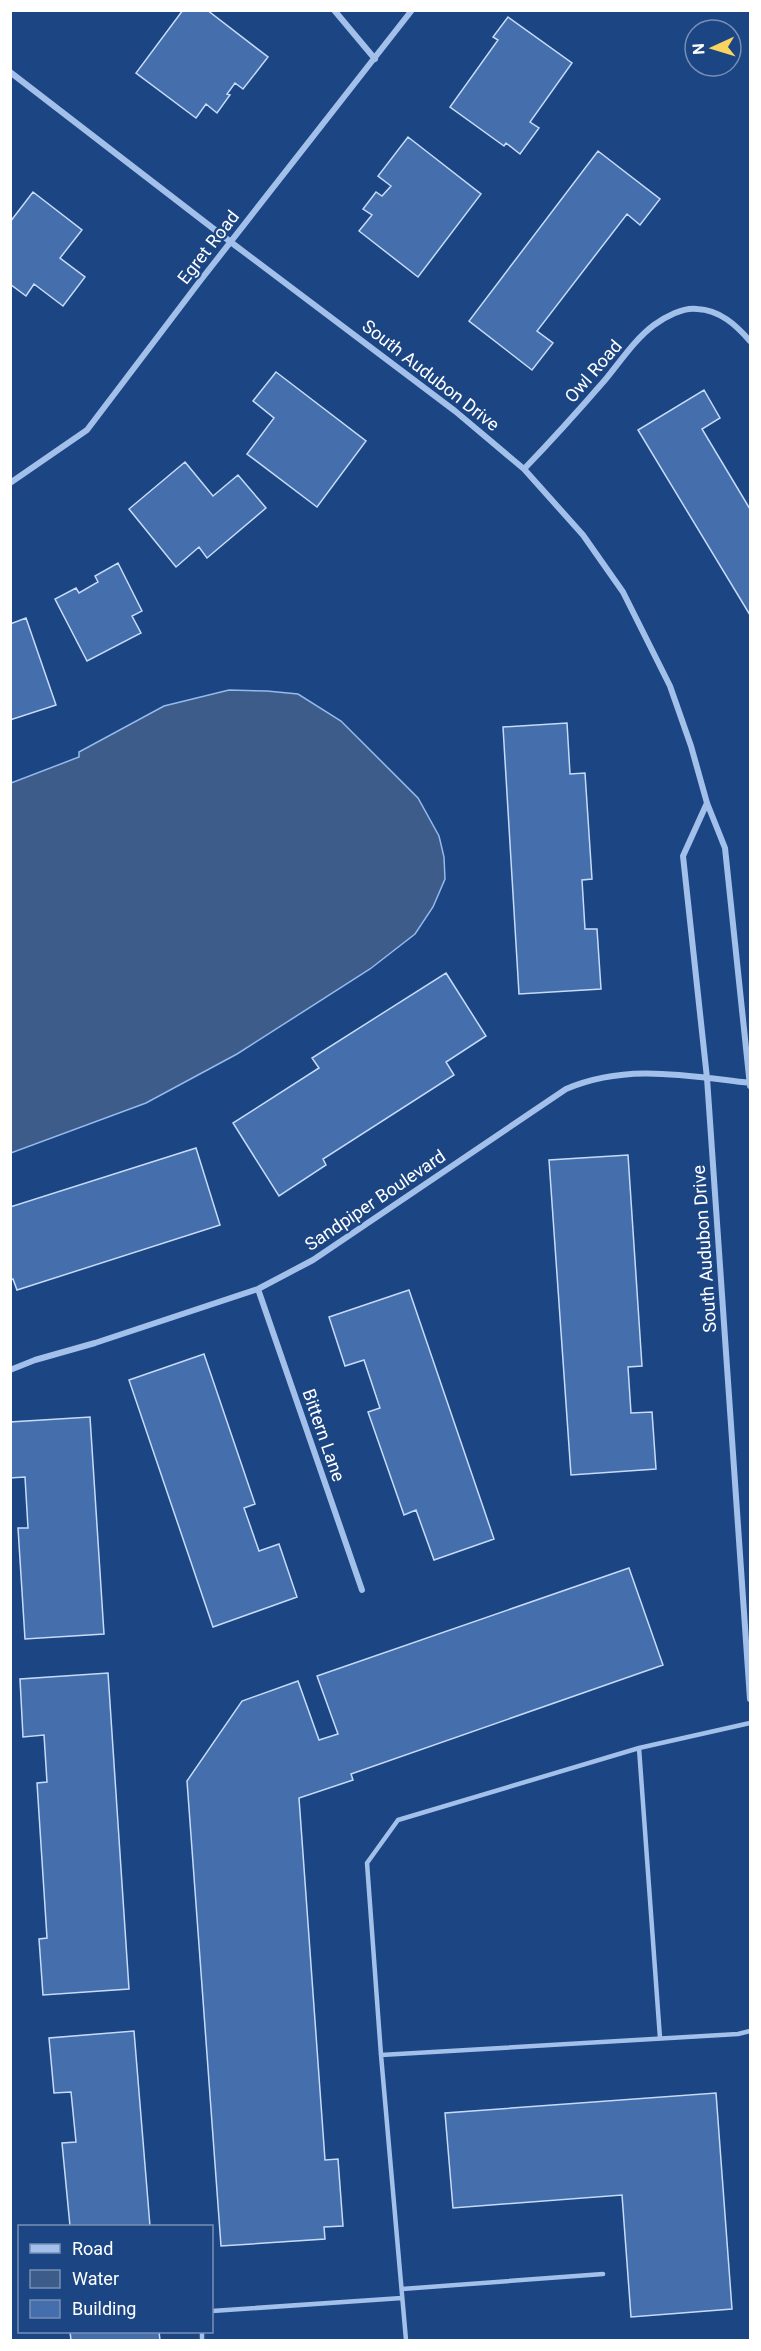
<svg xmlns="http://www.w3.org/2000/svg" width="761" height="2351" viewBox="0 0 761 2351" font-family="Roboto,sans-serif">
  <rect width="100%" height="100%" fill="#1c4583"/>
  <path fill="#3e5c8a" stroke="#95baec" stroke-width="1.5" d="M229 690 267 691 298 694 341 721 418 798 439 836 444 857 445 879 433 907 415 934 370 969 237 1054 146 1103 11 1153V783L79 757V752L164 706Z"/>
  <path fill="#446fac" stroke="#c7dbf8" stroke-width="1.5" d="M183 10H207L268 57 243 89 235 83 227 94 230 95 217 113 206 104 196 118 136 73Z
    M508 17 572 63 530 122 539 128 520 154 506 143 504 146 450 107 498 40 493 37Z
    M408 137 481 194 418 277 359 231 372 215 363 209 376 192 382 196 391 186 378 176Z
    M598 151 660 199 640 225 627 214 537 331 553 343 532 370 469 321Z
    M33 192 82 230 60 258 85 277 63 306 34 284 26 296 10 284V222Z
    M276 372 366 441 317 507 247 454 274 418 253 401Z
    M704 390 720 418 702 429 750 509V615L638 430Z
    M185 462 213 496 238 475 266 508 207 558 199 547 176 567 129 509Z
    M118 563 142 611 132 616 141 633 87 661 55 599 76 588 79 593 98 582 95 576Z
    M26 618 56 705 10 720V624Z
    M567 723 570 774 585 773 592 879 582 880 585 929H597L601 989 519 994 503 727Z
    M446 973 486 1036 446 1062 454 1075 323 1159 326 1165 279 1196 233 1123 319 1068 312 1058Z
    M196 1148 220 1225 17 1290 13 1279 10 1280V1207Z
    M628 1155 642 1366 628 1367 631 1413 652 1412 656 1469 571 1475 549 1160Z
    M409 1290 494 1539 434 1560 416 1510 404 1515 368 1412 380 1408 364 1360 345 1366 329 1317Z
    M204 1354 255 1504 244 1508 259 1551 279 1544 297 1597 213 1627 129 1380Z
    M90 1417 104 1634 25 1639 18 1528H28L25 1477 10 1478V1422Z
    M629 1568 663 1665 351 1774 353 1780 299 1798 325 2160 338 2159 343 2226 324 2227 325 2239 221 2246 187 1781 242 1701 298 1681 319 1740 338 1734 317 1676Z
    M108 1673 129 1989 43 1995 39 1939 47 1938 37 1783 47 1782 44 1735 23 1737 20 1679Z
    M134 2031 150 2226H70L62 2143 76 2142 71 2092 54 2093 49 2038Z
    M716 2093 732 2309 631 2317 622 2195 453 2208 445 2113Z
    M70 2332H159L160 2340H71Z"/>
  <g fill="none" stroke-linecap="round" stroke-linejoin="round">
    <path stroke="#a2c0ea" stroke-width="4.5" d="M660 2038 639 1748 750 1723
      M381 2055 367 1863 398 1820 639 1748
      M402 2289 603 2274
      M212 2311 402 2298
      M202 2332V2340
      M406 2340 381 2055 738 2034 750 2031"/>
    <path stroke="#a2c0ea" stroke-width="6" d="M334 10 375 59
      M10 72 232 243 455 411 524 469 583 535 623 592 670 686 691 746 707 803 725 848 750 1086
      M524 469C552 440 579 410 605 380 620 362 635 339 654 325 665 317 683 307 697 309 720 310 736 325 750 341
      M10 483 87 430 200 281 412 10
      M707 803 683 856 707 1078 750 1699
      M258 1289 362 1590
      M10 1370 35 1360 95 1343 258 1289 313 1260 566 1089C627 1063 687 1076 750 1083"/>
  </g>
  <g text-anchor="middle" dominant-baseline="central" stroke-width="4.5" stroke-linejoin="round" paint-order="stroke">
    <g font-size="18" fill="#fff" stroke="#1c4583">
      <text transform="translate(208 247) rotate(-52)">Egret Road</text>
      <text transform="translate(593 371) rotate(-49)">Owl Road</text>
      <text transform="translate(431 375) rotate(38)">South Audubon Drive</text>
      <text transform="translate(375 1200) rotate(-34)">Sandpiper Boulevard</text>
      <text transform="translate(704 1249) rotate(-94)">South Audubon Drive</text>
      <text transform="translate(324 1435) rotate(71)">Bittern Lane</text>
    </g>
  </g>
  <rect width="761" height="2351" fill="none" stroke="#ffffff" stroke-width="24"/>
  <rect x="18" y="2225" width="195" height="108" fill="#1c4583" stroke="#778fb5" stroke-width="1.5"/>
  <rect x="30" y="2244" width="30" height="9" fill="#a2c0ea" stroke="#778fb5" stroke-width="1.5"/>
  <text x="72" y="2255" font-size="18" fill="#ffffff">Road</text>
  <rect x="30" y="2270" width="30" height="18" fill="#3e5c8a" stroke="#778fb5" stroke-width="1.5"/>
  <text x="72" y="2285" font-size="18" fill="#ffffff">Water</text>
  <rect x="30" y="2300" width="30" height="18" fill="#446fac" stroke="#778fb5" stroke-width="1.5"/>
  <text x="72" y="2315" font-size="18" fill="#ffffff">Building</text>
  <g transform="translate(713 48) rotate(266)"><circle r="28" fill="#1c4583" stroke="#778fb5" stroke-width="1.5"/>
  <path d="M0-4.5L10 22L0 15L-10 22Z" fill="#fbd460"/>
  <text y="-9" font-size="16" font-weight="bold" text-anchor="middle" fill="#ffffff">N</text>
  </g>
</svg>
